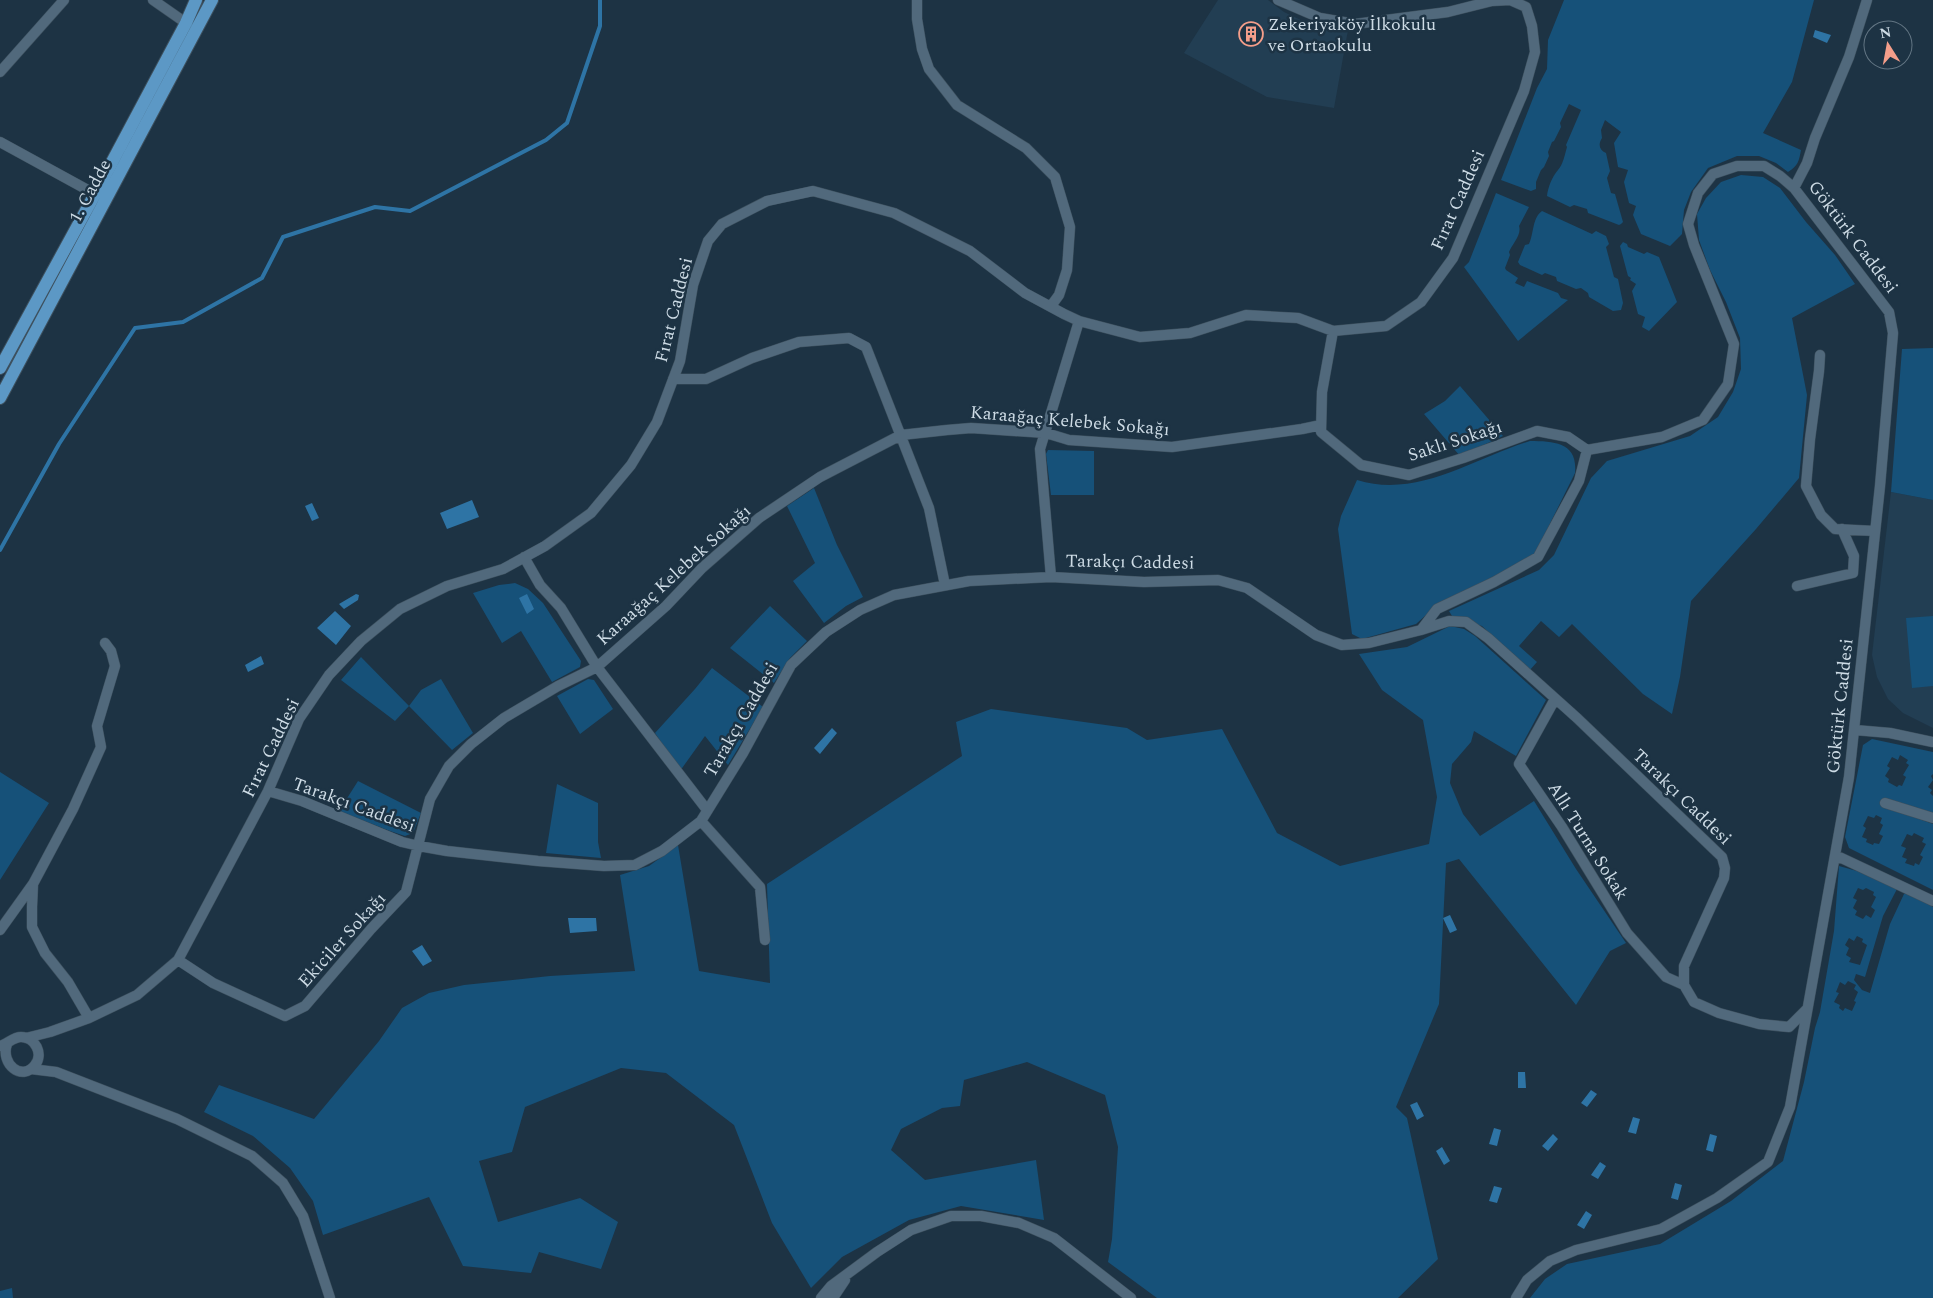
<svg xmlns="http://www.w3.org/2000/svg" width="1933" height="1298" viewBox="0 0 1933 1298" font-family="Spectral,serif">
  <rect width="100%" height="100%" fill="#1d3344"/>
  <path fill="#223e53" d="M1218 0H1268L1284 12 1311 25 1348 30 1334 108 1267 97 1184 53Z
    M1891 492 1933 500V728L1903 713 1888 699 1877 677 1872 655Z"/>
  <path fill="#165179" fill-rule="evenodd" d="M1564 0H1814L1792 82 1763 133 1801 150C1799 161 1798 166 1788 172L1776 163 1759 156H1737L1708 168 1691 192 1684 210 1682 234 1670 246 1641 234 1633 215 1636 206 1629 203 1624 182 1628 170 1618 167 1614 143 1621 132 1605 120 1601 130 1602 138C1598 144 1599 150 1606 153L1610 171 1607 178 1611 193 1615 194 1623 222 1621 224 1619 225 1588 213 1587 209 1574 205 1570 207 1547 196C1548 187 1552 177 1558 170 1563 165 1565 154 1567 147L1566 145 1581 110 1569 104 1560 123 1561 127 1554 141 1552 142 1548 152 1549 156 1544 167 1541 170 1536 182V189L1531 191 1501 180 1537 88 1547 69 1548 40Z
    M1741 175 1763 177 1780 188 1806 222 1835 255 1855 284 1792 318 1807 395 1799 478 1756 529 1691 601 1680 677 1672 714 1643 694 1572 624 1559 637 1541 621 1519 646 1537 662 1529 671 1482 626 1452 616 1449 611 1539 570 1554 555 1591 478 1607 461 1690 436 1718 417 1733 392 1741 369 1740 338 1726 302 1710 270 1699 240 1697 214 1706 198 1721 182Z
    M1496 193 1529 207 1519 226C1522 235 1512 244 1509 252L1510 255 1505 268 1506 270 1518 278 1515 283 1524 287 1527 281 1558 293 1561 298 1568 300 1518 341 1464 267 1469 262Z
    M1542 211 1592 234 1596 231 1606 236 1609 244 1606 247 1614 277 1618 279 1623 303 1621 310 1613 311 1589 297 1588 293 1581 288 1576 289 1557 281 1556 277 1545 273 1542 275 1520 265 1518 262 1525 245 1529 244C1534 234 1532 218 1542 211Z
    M1623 242 1627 244 1628 247 1644 254 1647 252 1659 257 1677 302 1649 331 1642 327 1645 317 1638 314 1632 291 1636 284 1630 280 1631 278 1628 276 1620 246Z
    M1933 348V500L1891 492 1902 349Z
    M1460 386 1503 436 1460 456 1424 414 1445 401Z
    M1530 441C1555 441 1578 443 1575 473L1535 554 1495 578 1436 606 1416 624 1362 639 1352 634 1338 529 1341 516 1357 480C1418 499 1474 458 1530 441Z
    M1048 450 1094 451V495H1051L1046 454Z
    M814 488 837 545 863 597 846 606 824 623 793 581 815 563 787 506Z
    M515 583 528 589 543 603 581 661 580 667 552 682 521 631 502 643 473 593 499 585Z
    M770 606 807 641 790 658 774 683 730 648Z
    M1933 616V686L1912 688 1906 618Z
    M1450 626 1464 629 1475 636 1546 700 1516 756 1474 731 1471 742 1452 764 1450 783 1463 814 1480 836 1534 801 1576 869 1626 943 1610 951 1576 1005 1459 859 1446 863 1439 1004 1396 1107 1407 1118 1438 1259 1398 1298H1157L1108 1262 1112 1239 1118 1147 1105 1095 1027 1062 964 1080 960 1106 942 1108 901 1129 891 1150 925 1180 1036 1160 1044 1220 961 1206 909 1220 842 1257 811 1288 772 1223 734 1125 666 1073 621 1068 525 1107 512 1152 479 1161 498 1222 580 1198 618 1222 601 1269 539 1252 531 1273 463 1266 429 1197 323 1235 313 1201 290 1168 253 1136 204 1112 219 1085 314 1119 379 1041 402 1008 429 993 464 985 550 976 635 971 620 875 649 866 678 845 699 971 770 983 767 884 962 756 956 722 991 709 1127 728 1147 740 1222 729 1277 833 1340 866 1429 844 1437 797 1423 720 1382 690 1359 654 1407 647Z
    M361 657 409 706 421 690 441 679 473 733 452 750 409 706 395 721 341 680Z
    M712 668 763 707 728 765 705 736 680 771 655 733 695 689Z
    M588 679 594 680 613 709 580 734 557 696Z
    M1872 739 1933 752V774L1931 776 1933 780 1928 787 1932 790 1930 793 1933 796V814L1885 798 1881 805 1933 824V890L1849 848 1845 837 1863 745ZM1900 755 1908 760 1906 763 1909 765 1903 775 1906 777 1902 786 1899 785 1897 787 1888 782 1889 779 1885 776 1890 768 1887 766 1892 757 1898 760ZM1876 815 1882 818 1880 823 1883 825 1879 834 1883 836 1879 844 1874 843 1873 845 1866 842 1867 839 1862 837 1866 828 1863 826 1868 816 1874 818ZM1914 833 1924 838 1922 842 1926 844 1920 855 1923 857 1919 865 1915 863 1914 866 1905 863 1907 859 1902 857 1906 848 1901 846 1907 834 1912 836Z
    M0 772 49 803 0 880Z
    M358 781 421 813 413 833 405 836 390 831 339 811Z
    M557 784 598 803V842L601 858 546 853Z
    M1839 866 1857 871 1897 889 1883 916 1865 977 1856 974 1854 980 1862 990 1870 993 1890 924 1904 894 1909 893 1933 907V1298H1530L1545 1279 1567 1264 1660 1244 1731 1201 1783 1161 1804 1082 1815 1028 1820 1012 1834 931ZM1858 888 1863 890 1866 888 1874 892 1873 895 1876 897 1871 907 1875 910 1871 918 1866 915 1863 919 1855 915 1857 911 1853 908 1857 900 1853 898ZM1857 936 1863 939 1862 942 1867 945 1860 965 1849 962 1851 958 1846 955 1849 948 1845 945 1849 938 1854 941ZM1848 981 1856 985 1854 989 1858 992 1854 1001 1856 1002 1852 1011 1845 1008 1843 1011 1839 1008 1840 1005 1834 1002 1839 993 1836 992 1840 982 1845 985Z
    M12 1288 13 1298H0V1291Z"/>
  <path fill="#2e74a5" d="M1815 30 1831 35 1827 43 1813 37Z
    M472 500 479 517 447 529 440 513Z
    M312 503 319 518 312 521 305 506Z
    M356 594 359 595 358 600 344 609 339 604Z
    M527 594 534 609 527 614 519 598Z
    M335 611 351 626 336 645 317 628Z
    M261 656 264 664 248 672 245 665Z
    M832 728 837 733 820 754 814 748Z
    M1450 915 1457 930 1450 933 1443 918Z
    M568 918H596L597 931 570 933Z
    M422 945 432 961 423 966 412 951Z
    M1518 1072H1525L1526 1088H1518Z
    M1591 1090 1597 1094 1587 1107 1581 1103Z
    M1417 1102 1424 1116 1417 1120 1410 1105Z
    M1633 1117 1640 1119 1636 1134 1628 1132Z
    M1494 1128 1501 1130 1497 1146 1489 1144Z
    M1553 1134 1558 1139 1548 1151 1542 1146Z
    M1710 1134 1717 1136 1713 1152 1706 1150Z
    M1442 1147 1450 1161 1444 1165 1436 1151Z
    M1600 1162 1606 1166 1598 1179 1591 1175Z
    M1675 1183 1682 1185 1678 1200 1671 1198Z
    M1494 1186 1502 1188 1497 1203 1489 1201Z
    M1586 1211 1592 1215 1584 1229 1577 1225Z"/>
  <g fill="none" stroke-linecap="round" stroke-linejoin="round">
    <path stroke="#2e74a5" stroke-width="4" d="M0 550 59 444 135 328 183 322 262 278 283 237 375 207 410 211 546 140 567 123 600 26V0"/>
    <g stroke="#3d505e" stroke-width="11">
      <path id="street" d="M153 0 186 23
        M917 0V19L922 49 929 69 957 105 1026 148 1055 177 1070 227 1067 270 1059 295 1051 306
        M1278 0 1320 18 1355 24 1448 12 1492 1 1510 0
        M0 72 64 0
        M0 142 95 194
        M1794 188 1807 163 1815 138 1849 57 1867 0
        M1333 331 1322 392 1321 432 1361 465 1409 475 1463 458 1537 431 1568 437 1587 450
        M1820 355 1819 371 1810 439 1806 486 1821 515 1835 529 1875 531
        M673 379H706L752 358 799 342 849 338 866 347 929 508 945 585
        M524 557 540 585 561 608 597 667 707 810
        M1051 577 1040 449 1079 321
        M1797 586 1853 573 1854 556 1842 529
        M1421 630 1449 621 1466 622 1488 638 1577 718 1722 857 1725 868 1724 878 1684 966V985L1694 1002 1719 1013 1759 1024 1789 1027 1807 1009
        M1555 699 1519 764 1562 827 1627 933 1666 977 1684 985
        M1855 730 1890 733 1933 742
        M268 791 302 801 402 842 419 846 447 851 538 861 604 866 635 865 662 851 701 821 743 753 791 665 826 632 860 610 894 595 969 581 1051 577 1144 582 1218 580 1247 588 1316 635 1342 645 1369 643 1421 630 1437 609 1494 582 1538 557 1579 481 1587 450 1662 437 1703 420 1728 384 1734 344 1694 245 1688 224 1698 193 1713 174 1737 166H1764L1780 176 1794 188 1889 312 1893 333 1880 486 1849 777 1790 1107 1768 1162 1717 1198 1661 1229 1576 1250 1550 1261 1527 1280 1516 1298
        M1885 803 1933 818
        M701 821 760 887 765 940
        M1835 855 1933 901
        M0 930 33 884
        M178 960 213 983 285 1016 305 1006 371 929 406 892 430 799 449 766 471 744 504 718 558 686 597 667 666 606 702 568 759 518 820 477 901 435 947 430 971 428 1046 433 1069 440 1172 447 1302 429 1321 425
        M89 1018 68 982 45 953 32 927V907L33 884 73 809 101 747 97 726 115 666 111 651 105 643
        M26 1038 50 1032 89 1018 137 995 178 960 268 791 299 719 329 675 361 641 400 609 447 586 503 569 545 546 591 513 631 465 657 422 680 361 693 285 708 241 722 224 767 201 813 191 894 213 970 251 1025 293 1064 314 1079 321 1140 337 1190 333 1246 315 1298 318 1333 331 1386 326 1421 302 1453 258 1524 91 1535 52 1532 26 1526 7 1510 0
        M0 1046C8 1044 13 1037 21 1037 35 1037 44 1054 35 1065 22 1082 0 1064 7 1044
        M31 1069 56 1072 177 1119 252 1156 283 1183 303 1216 330 1298
        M821 1298 831 1286 877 1252 911 1230 951 1216H981L1019 1223 1054 1238 1131 1298
        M833 1298 845 1280"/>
    </g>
    <g stroke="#3d505e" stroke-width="14">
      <path id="primary" d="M0 368 95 194 186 23 196 0
        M0 398 212 0"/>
    </g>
    <use href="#street" stroke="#51697c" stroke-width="10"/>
    <use href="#primary" stroke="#5c98c5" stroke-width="12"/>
  </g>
  <defs>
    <g id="building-ring" transform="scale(1.25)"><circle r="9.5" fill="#1d3344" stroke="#f49e8a" stroke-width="1.5"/><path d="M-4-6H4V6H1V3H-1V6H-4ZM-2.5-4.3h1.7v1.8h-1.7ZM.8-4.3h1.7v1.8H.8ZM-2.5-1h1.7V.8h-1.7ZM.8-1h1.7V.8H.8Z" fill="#f49e8a"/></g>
  </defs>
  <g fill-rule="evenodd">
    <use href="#building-ring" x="1251" y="34"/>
  </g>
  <g text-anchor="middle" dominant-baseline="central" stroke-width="5" stroke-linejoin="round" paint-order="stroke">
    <g font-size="18" fill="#cddbe5" stroke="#1d3344" text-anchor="start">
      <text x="1268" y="24">Zekeriyaköy İlkokulu<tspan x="1268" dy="21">ve Ortaokulu</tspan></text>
    </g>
    <g font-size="18" fill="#cddbe5" stroke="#1d3344">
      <text transform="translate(90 191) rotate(-62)">1. Cadde</text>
      <text transform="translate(1458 200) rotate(-66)">Fırat Caddesi</text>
      <text transform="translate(1853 237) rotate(53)">Göktürk Caddesi</text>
      <text transform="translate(674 310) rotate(-76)">Fırat Caddesi</text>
      <text transform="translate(1070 421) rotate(5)">Karaağaç Kelebek Sokağı</text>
      <text transform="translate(1455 441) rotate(-18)">Saklı Sokağı</text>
      <text transform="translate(1130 562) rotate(1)">Tarakçı Caddesi</text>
      <text transform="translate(674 575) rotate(-42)">Karaağaç Kelebek Sokağı</text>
      <text transform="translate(1840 706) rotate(-84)">Göktürk Caddesi</text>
      <text transform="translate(741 720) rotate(-60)">Tarakçı Caddesi</text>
      <text transform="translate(271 748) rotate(-64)">Fırat Caddesi</text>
      <text transform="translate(1682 797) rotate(44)">Tarakçı Caddesi</text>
      <text transform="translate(354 805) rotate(20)">Tarakçı Caddesi</text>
      <text transform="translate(1588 841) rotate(58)">Allı Turna Sokak</text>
      <text transform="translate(342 940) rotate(-48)">Ekiciler Sokağı</text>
    </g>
  </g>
  <g transform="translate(1888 45) rotate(349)"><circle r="24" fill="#1d3344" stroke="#637684"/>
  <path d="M0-4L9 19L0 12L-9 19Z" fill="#f49e8a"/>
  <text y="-8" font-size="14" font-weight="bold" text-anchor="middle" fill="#cddbe5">N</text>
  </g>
</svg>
